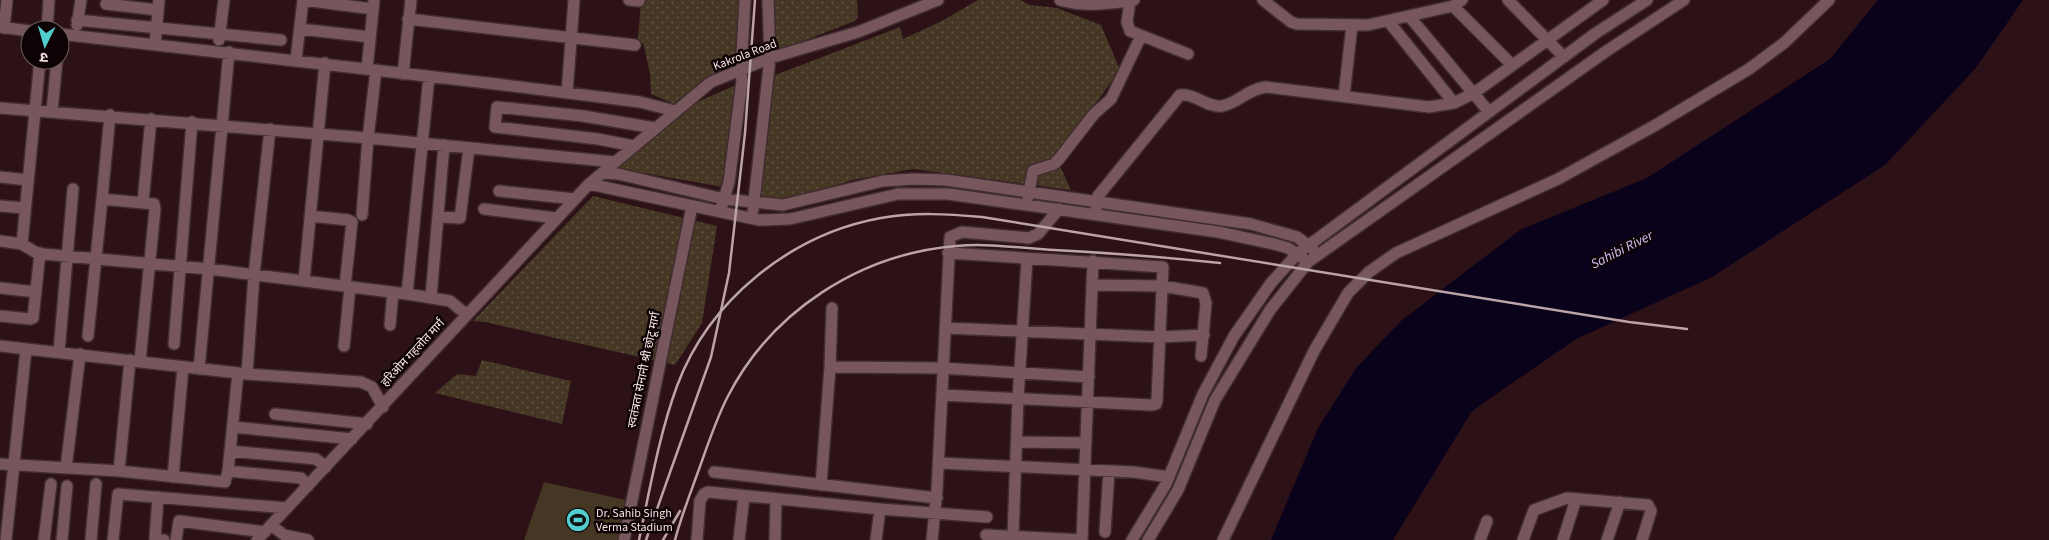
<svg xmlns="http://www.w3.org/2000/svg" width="2049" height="540" viewBox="0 0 2049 540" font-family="'Source Sans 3','Noto Sans Devanagari',sans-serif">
  <defs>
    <pattern id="park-dots" width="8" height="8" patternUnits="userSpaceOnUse" patternTransform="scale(1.25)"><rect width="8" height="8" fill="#453723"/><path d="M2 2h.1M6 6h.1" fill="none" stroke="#615443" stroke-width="1.8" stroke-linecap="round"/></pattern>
  </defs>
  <rect width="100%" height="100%" fill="#2c1117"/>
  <path fill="url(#park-dots)" d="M641 0H742L738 66 704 81 674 104 651 94 650 74 643 42 637 50Z
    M775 0H857L858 17 855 21 775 52Z
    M978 0H1020L1030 5 1057 8 1101 25 1120 70 1056 157 1071 190 913 169 852 180 811 194 780 199 759 197 773 76 900 27 903 39 942 21Z
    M736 85 723 187 615 168 688 106Z
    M593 196 717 226 702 323 675 365 485 322 473 321Z
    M482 360 571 381 562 424 435 393 457 374 476 376Z"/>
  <path fill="#453723" d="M544 482 630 501 622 540H524Z"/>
  <path fill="#0a011b" d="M1878 0H2023L1975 69 1885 165 1712 277 1576 339 1472 411 1393 540H1271L1318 428 1357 367 1401 321 1520 230 1647 178 1830 59Z"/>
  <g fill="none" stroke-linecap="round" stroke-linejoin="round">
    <g stroke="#402d31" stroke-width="14">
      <path id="minor" d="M303 0 373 9
        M629 0 639 1
        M1060 0C1084 7 1105 4 1130 1
        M1134 0 1130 1 1127 22 1130 31 1188 54
        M1263 0 1291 22 1297 24 1368 25 1453 6 1462 0
        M1508 0 1564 57
        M106 4 158 10
        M1453 6 1512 65
        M1409 16 1489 112
        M408 19 635 45
        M77 20 281 40
        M1389 22 1454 103
        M77 25 81 0
        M0 27 30 31
        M4 28 7 0
        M300 29 370 37
        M47 30 49 0
        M60 34 496 84 640 102 675 111
        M219 40 224 0
        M155 45 159 0
        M296 60 303 0
        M367 69 374 0
        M376 70 368 138 615 162
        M403 74 411 0
        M429 77 407 294 450 301 467 315
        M567 93 574 0
        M1344 96 1352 25
        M0 108 368 138 362 215
        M52 111 57 60
        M634 146 598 139 495 127 497 107 583 116 655 128
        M603 173 618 174 724 199 783 205 883 181 914 179 946 180 1251 224 1297 237 1313 249
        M0 177 28 180
        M589 184 759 220 790 219 898 194H948L1218 232 1274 244 1288 248 1303 258
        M499 191 575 199
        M1028 197 1033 171 1054 164 1059 159 1094 114 1111 99 1141 36
        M102 199 110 115
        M143 202 151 119
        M0 206 25 208
        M722 206 729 182 742 81 741 70 745 0
        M1096 208 1098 196 1180 95C1195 93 1207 108 1222 106 1239 103 1247 89 1266 87L1429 107 1454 103 1474 93 1603 0
        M484 209 556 218
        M753 210 770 58 768 0
        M310 216 348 220 352 222 345 286
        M438 217 460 218 469 148
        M0 241 22 244 35 252 43 254 209 269 407 294
        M22 244 40 60
        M304 281 325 63
        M1092 285 1162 286 1203 293 1206 303 1201 356
        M0 288 36 292
        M431 297 444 145
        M0 316 30 319 33 318 40 253
        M390 325 393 292
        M945 328 1159 337 1204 335
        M88 336 102 199 154 204 155 209 140 361
        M174 344 192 122
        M0 346 247 374 361 382 372 387 383 407
        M344 346 350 287
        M59 352 73 189
        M830 367 942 368 1089 377
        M199 369 229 52
        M247 374 254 275 270 129
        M942 395 1151 405 1156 404 1157 400 1163 267 948 253
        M275 414 367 424
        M233 427 352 439
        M1017 442 1086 443
        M230 451 316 459 326 467
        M939 463 1133 472 1169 477
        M0 464 119 471 225 482 228 471 301 478 308 486
        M66 468 80 354
        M119 471 130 360
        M228 471 238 373
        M714 472 937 498
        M173 477 183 367
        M821 485 830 367 832 308
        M158 497 155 539 164 540
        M271 525 284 535 308 540
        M1105 532 1109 471
        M986 535 1082 540 1093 261
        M1013 536 1018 399 1027 259
        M6 540 26 349
        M44 540 51 484
        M62 540 67 486
        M91 540 96 484
        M113 540 118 494 287 508
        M176 540 179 521 265 532
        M257 540 589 184 711 82 770 58 858 32 938 0
        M624 540 692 206
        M697 540 700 501 704 494 708 492 880 509 987 517
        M739 540 744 496
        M775 540 776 499
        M876 540 880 509
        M932 540 937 490 950 237 962 232 1029 238 1038 234 1059 209
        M1132 540 1166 484 1203 394 1234 336 1271 283 1297 254 1596 33 1647 0
        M1148 540 1178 490 1215 400 1270 310 1308 262 1608 50 1684 0
        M1223 540 1314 351 1348 293 1369 272 1396 253 1558 179 1654 126 1749 69 1784 43 1829 0
        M1480 540 1487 521
        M1523 540 1534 510 1567 498 1648 505 1651 511 1642 540
        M1563 540 1576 499
        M1607 540 1620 502"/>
    </g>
    <use href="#minor" stroke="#78575c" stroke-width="11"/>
    <path stroke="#bba4a8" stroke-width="2.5" d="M639 540C650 489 659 435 677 386 709 300 791 234 881 218 915 212 948 214 982 217L1629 322 1687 329
      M646 540 711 357 729 273 745 133 755 0
      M663 540 680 511
      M675 540C681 517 690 494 698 472 707 447 715 422 727 398 771 311 860 254 956 246 988 243 1022 248 1054 250 1109 253 1164 257 1220 263"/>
  </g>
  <defs>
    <g id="stadium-disc" transform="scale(1.25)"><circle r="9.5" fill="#52cdcd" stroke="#0d0305"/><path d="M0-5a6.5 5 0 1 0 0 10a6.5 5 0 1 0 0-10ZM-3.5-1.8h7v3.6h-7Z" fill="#111"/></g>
  </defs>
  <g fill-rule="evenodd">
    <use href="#stadium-disc" x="578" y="520"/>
  </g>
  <g text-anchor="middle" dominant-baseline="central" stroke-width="5" stroke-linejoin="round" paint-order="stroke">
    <g font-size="12" fill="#f8e3e6" stroke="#0d0305">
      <text transform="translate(745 55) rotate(-21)">Kakrola Road</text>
      <text transform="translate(413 353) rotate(-47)">हरिओम गहलोत मार्ग</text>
      <text transform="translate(644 370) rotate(-78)">स्वतंत्रता सेनानी श्री छोटू मार्ग</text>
    </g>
    <g font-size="12" fill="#f8e3e6" stroke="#0d0305" text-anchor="start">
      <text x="596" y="513">Dr. Sahib Singh<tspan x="596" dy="14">Verma Stadium</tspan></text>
    </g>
    <g font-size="14" font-style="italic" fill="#d3c4f7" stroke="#0d0305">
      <text transform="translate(1622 250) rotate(-27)">Sahibi River</text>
    </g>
  </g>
  <g transform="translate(45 45) rotate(185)"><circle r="24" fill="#0d0305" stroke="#6b5d5f"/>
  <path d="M0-4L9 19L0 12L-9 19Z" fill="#52cdcd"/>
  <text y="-8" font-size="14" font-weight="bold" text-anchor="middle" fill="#f8e3e6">उ</text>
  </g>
</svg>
